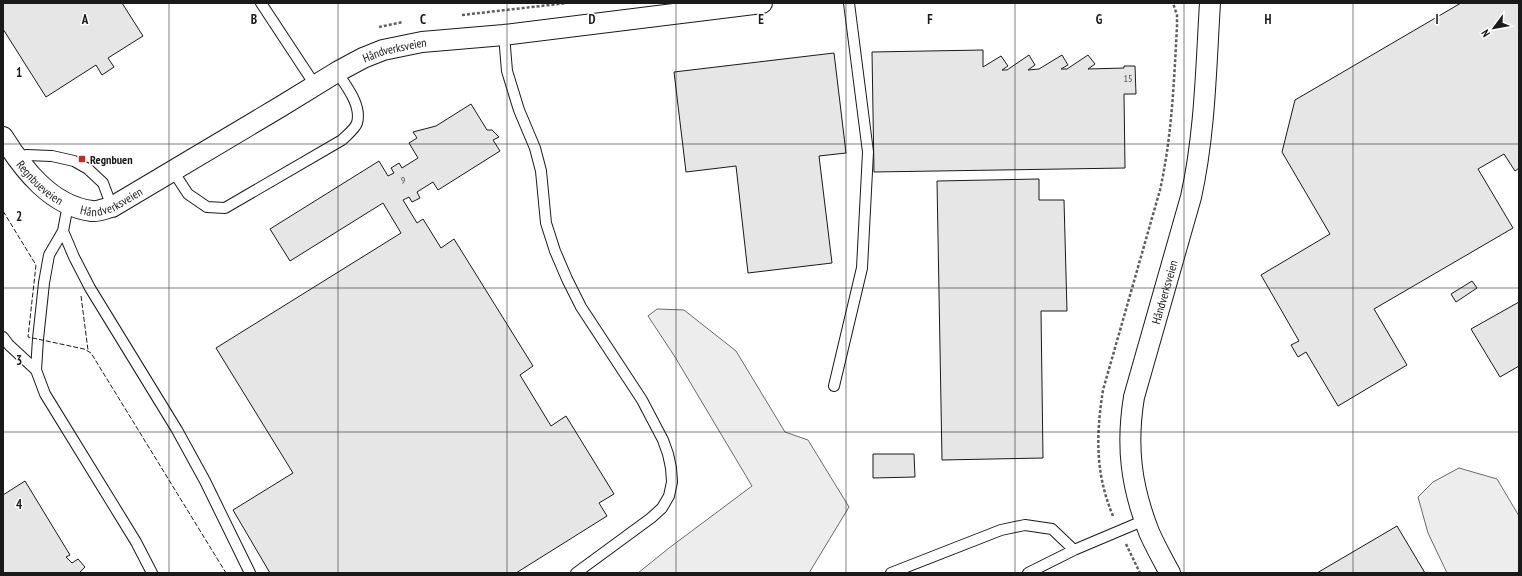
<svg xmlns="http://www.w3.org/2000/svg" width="1522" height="576" viewBox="0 0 1522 576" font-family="'PT Sans Narrow',sans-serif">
  <rect width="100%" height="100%" fill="#fff"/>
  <path fill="#ededed" stroke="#6a6a6a" d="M657 309 684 310 736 351 785 432 808 440 849 507 809 573H638L669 548 752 486 675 357 648 316Z
    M1459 468 1497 479 1519 516V573H1447L1428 533 1418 497 1433 482Z"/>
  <path fill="#e6e6e6" stroke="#1a1a1a" d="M3 3H122L143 36 108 58 114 67 102 75 96 65 46 97 3 29Z
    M1461 3H1519V168L1515 171 1504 154 1478 169 1513 228 1374 309 1407 365 1338 406 1306 352 1298 357 1291 345 1299 341 1261 275 1330 234 1282 152 1295 100Z
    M983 50V67L1001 56 1008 66 1002 70H1007L1029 55 1035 65 1028 70 1039 69 1062 55 1068 65 1061 69H1067L1088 55 1095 64 1088 69 1124 68V66H1135L1136 94H1124L1125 168 874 172 872 52Z
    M834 53 846 153 819 156 832 263 748 273 736 166 686 172 674 72Z
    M471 104 487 130H492L499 137 493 140 500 151 438 190 433 182 417 192 420 198 412 202 409 197 403 200 417 223 423 219 441 248 454 239 533 366 520 375 551 426 566 416 614 494 599 503 607 516 516 573H270L233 510 293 473 216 348 401 233 383 203 290 261 270 229 379 161 388 176 394 173 391 168 399 163 402 168 418 158 409 143 417 138 413 132 436 126Z
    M1039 179V200H1064L1067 311H1041L1043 458 942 460 937 181Z
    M1472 281 1477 288 1456 302 1451 294Z
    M1519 302V366L1500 377 1471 329Z
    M873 454H914L915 477 873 478Z
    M25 481 70 555 66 557 72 563 78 559 85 567 80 572V573H3V495Z
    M1397 526 1425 573H1317Z"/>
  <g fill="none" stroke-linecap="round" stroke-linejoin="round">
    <g stroke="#1a1a1a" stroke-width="12">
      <path id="lane" d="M261 3 315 85
        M504 35 507 71 519 110 535 148 541 171 546 223 555 251 567 279 581 307 642 400 663 440 668 454 671 468 672 482 669 496 662 508 651 518 576 573
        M17 159 26 155 52 156 74 161 88 169 103 183 112 207
        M173 171 188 194 207 207 225 208 342 140C347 135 355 129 357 123 362 105 346 86 337 72
        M68 205 63 231 74 257 90 288 177 430 205 481 250 573
        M63 231 49 255 44 283 38 339 36 370 45 394 136 542 152 573
        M3 337 9 345 36 370
        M834 386 862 268 868 152 849 3
        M891 573 1001 530 1025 525 1052 529 1074 550
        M1028 573 1074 550 1145 520"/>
    </g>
    <g stroke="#1a1a1a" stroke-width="22">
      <g id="street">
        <path id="s1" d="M3 137C23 169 51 206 92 211 98 212 106 208 112 207L280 107 337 72 363 58 383 50 422 42 504 35 762 3"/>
        <path id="s2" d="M1170 573C1163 560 1155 546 1149 532 1131 486 1126 446 1134 397L1191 197C1205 134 1206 68 1210 3"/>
      </g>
    </g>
    <path stroke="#5f5f5f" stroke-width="2.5" stroke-dasharray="3 2" stroke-linecap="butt" d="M462 15 567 3
      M379 27 403 22
      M1113 516C1095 473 1096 435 1103 390L1160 190C1172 136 1174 81 1177 26V15L1173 3
      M1126 544 1140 573"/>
    <use href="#lane" stroke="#fff" stroke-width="10"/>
    <use href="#street" stroke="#fff" stroke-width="20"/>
    <path stroke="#1a1a1a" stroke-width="1" stroke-dasharray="5 2" stroke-linecap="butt" d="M3 211 36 265 28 337 84 349 91 353 226 573
      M81 296 88 350"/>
  </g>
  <path fill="none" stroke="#1a1a1a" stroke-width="1" stroke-opacity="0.55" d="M169 3V573M338 3V573M507 3V573M676 3V573M846 3V573M1015 3V573M1184 3V573M1353 3V573M3 144H1519M3 288H1519M3 432H1519"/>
  <rect fill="#c62828" stroke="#fff" stroke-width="1.5" x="78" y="155" width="8" height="8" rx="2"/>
  <g text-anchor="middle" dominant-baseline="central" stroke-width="3" stroke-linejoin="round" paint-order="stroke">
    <g font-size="10" fill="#4d4d4d">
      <text x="1128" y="78">15</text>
      <text x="403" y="180">9</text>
    </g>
    <g font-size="12" fill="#1a1a1a" stroke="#fff">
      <text stroke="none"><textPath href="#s1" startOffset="465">Håndverksveien</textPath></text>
      <text stroke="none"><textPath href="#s1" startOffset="59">Regnbueveien</textPath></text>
      <text stroke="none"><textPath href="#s1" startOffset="141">Håndverksveien</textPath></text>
      <text stroke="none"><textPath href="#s2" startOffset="293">Håndverksveien</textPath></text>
    </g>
    <g font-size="12" font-weight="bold" fill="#1a1a1a" stroke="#fff" text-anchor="start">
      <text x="90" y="159">Regnbuen</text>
    </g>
  </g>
  <g font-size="13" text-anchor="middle" font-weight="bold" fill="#1a1a1a" stroke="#fff" stroke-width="3" stroke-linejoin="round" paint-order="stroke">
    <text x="85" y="24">A</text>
    <text x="254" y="24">B</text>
    <text x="423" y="24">C</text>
    <text x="592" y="24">D</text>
    <text x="761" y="24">E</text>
    <text x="930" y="24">F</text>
    <text x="1099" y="24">G</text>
    <text x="1268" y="24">H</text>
    <text x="1437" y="24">I</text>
    <text x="19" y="77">1</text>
    <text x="19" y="221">2</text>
    <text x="19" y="365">3</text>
    <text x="19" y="509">4</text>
  </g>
  <rect width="1522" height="576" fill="none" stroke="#1a1a1a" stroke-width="8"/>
  <g transform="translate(1494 28) rotate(238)" stroke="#ffffff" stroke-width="3" paint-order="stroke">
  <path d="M0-3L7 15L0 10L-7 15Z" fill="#1a1a1a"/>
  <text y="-6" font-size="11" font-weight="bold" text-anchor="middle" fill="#1a1a1a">N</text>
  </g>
</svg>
